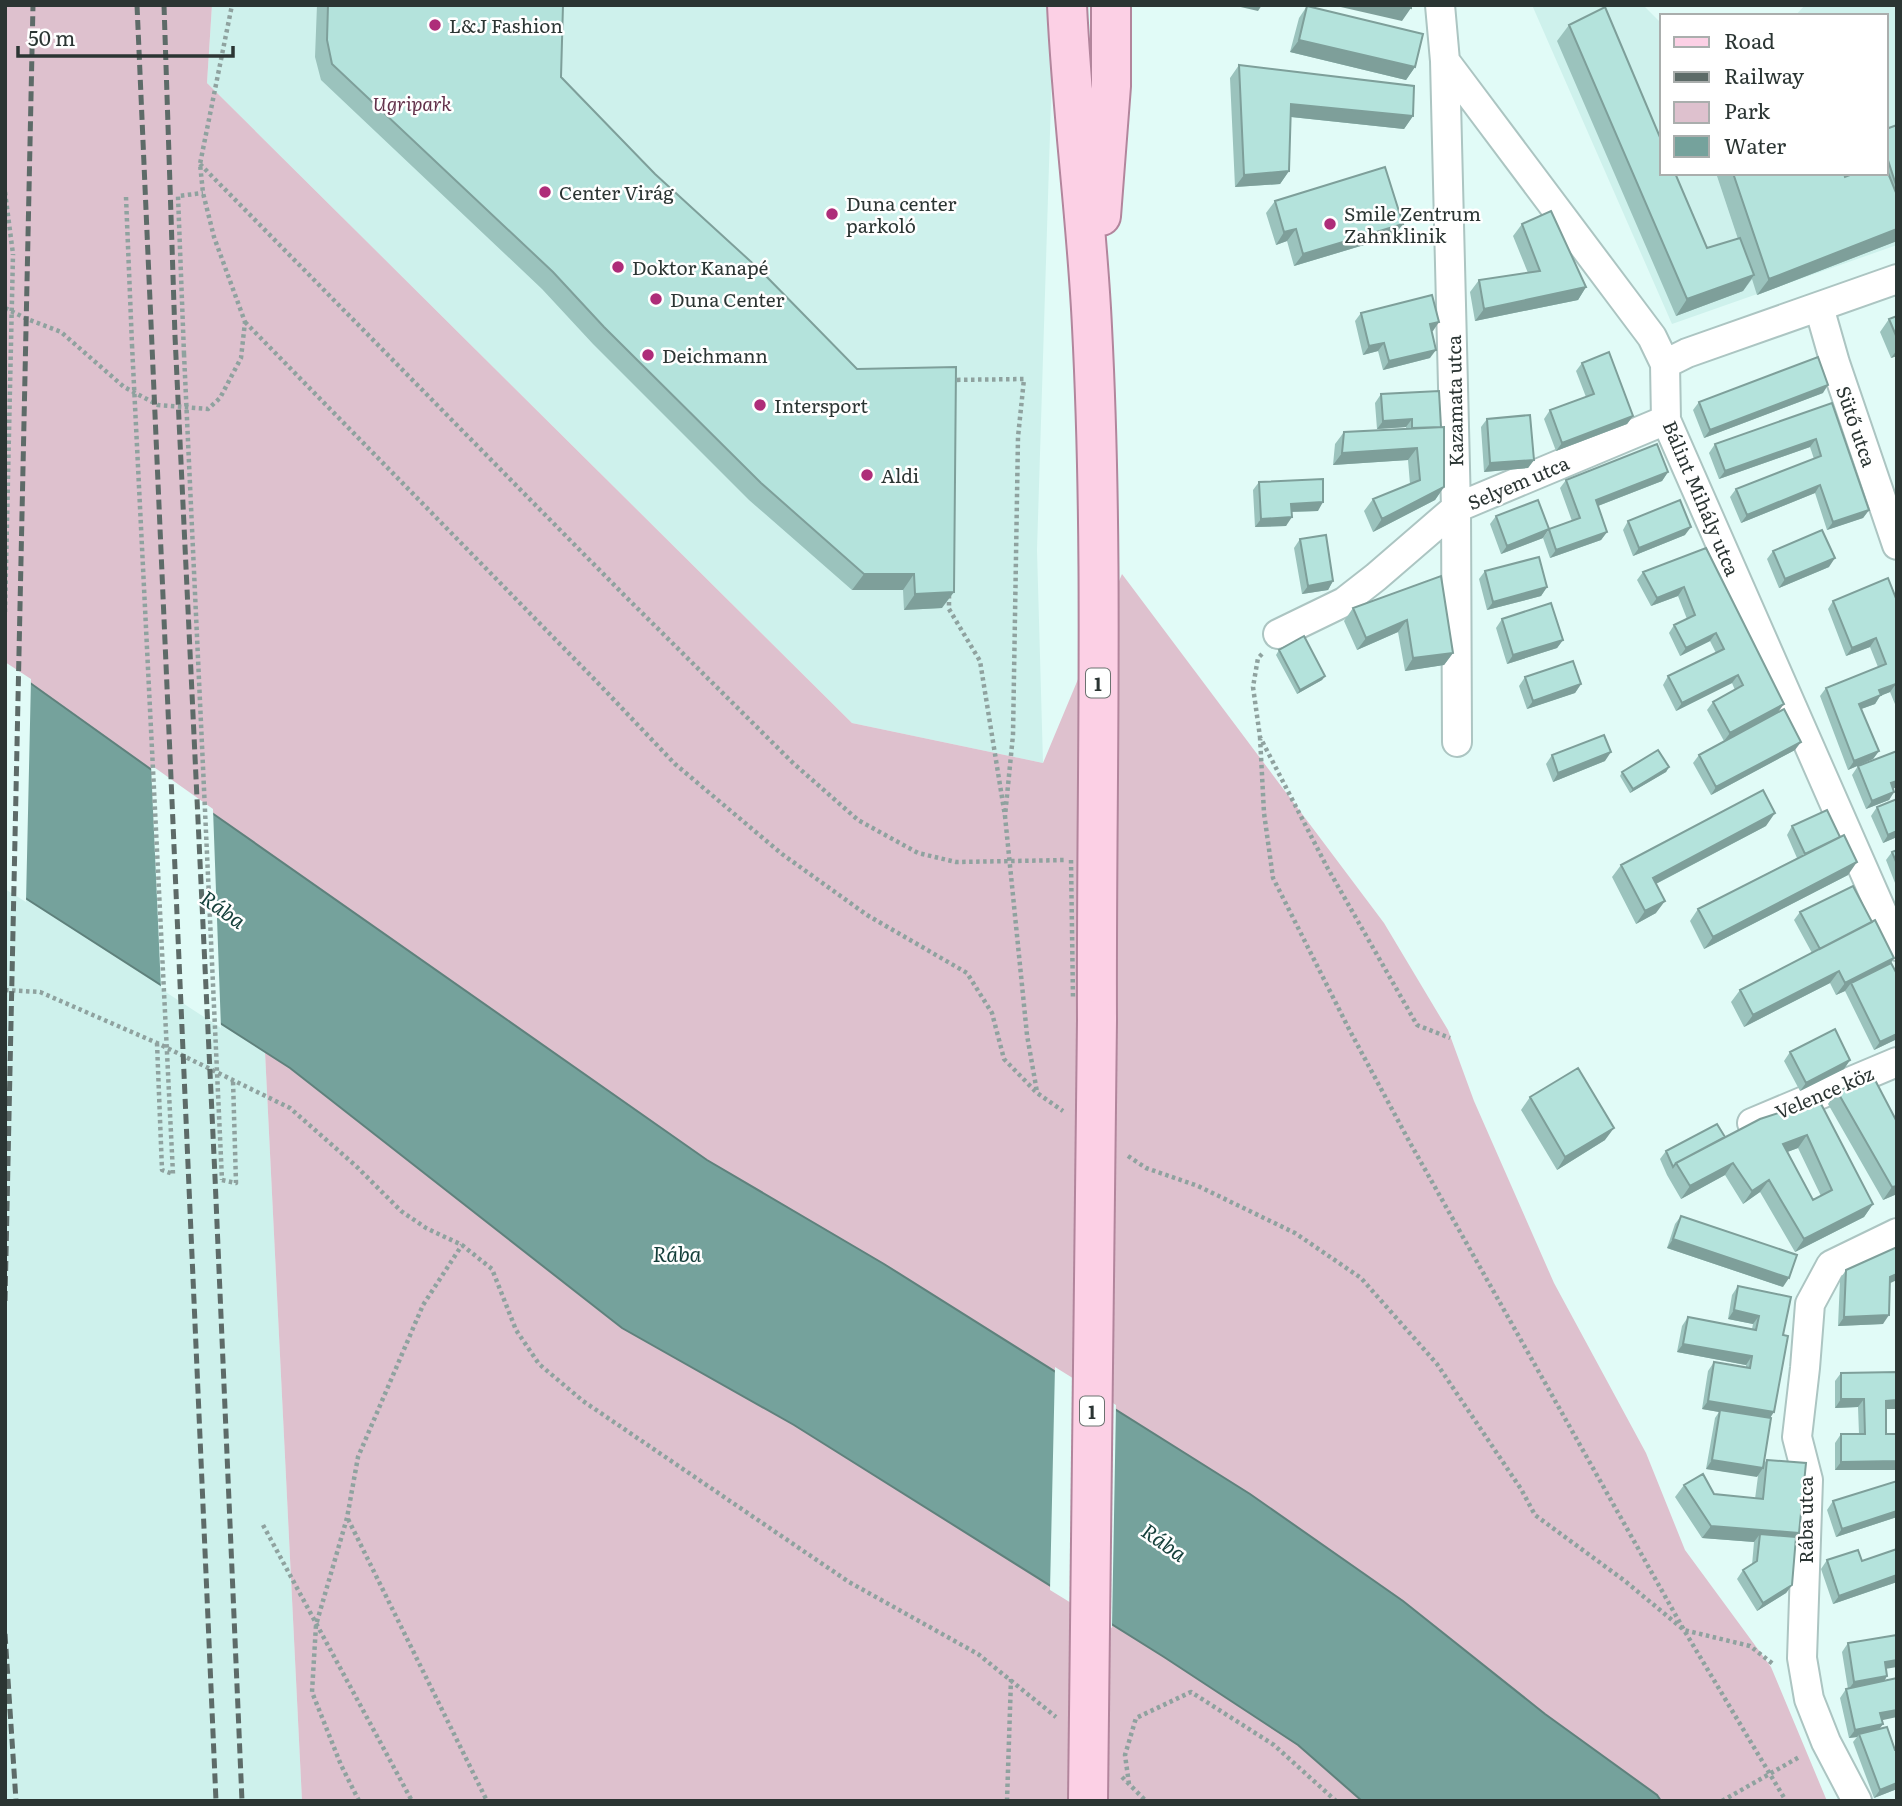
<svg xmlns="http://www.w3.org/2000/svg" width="1902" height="1806" viewBox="0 0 1902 1806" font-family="Literata,serif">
  <rect width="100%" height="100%" fill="#e1fbf7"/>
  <path fill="#cef1ec" d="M212 5H1054L1037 550 1043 763 852 723 207 83Z
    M1532 5H1643L1662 24V173H1886V16H1795L1805 5H1897V245L1672 324Z
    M5 885 265 1052 302 1801H5Z"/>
  <path fill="#dec1ce" d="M5 5H212L207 83 852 723 1043 763 1122 574 1384 923 1448 1030 1474 1101 1554 1283 1646 1453 1685 1550 1771 1667 1827 1801H1661L1657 1795 1545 1714 1403 1601 1250 1494 884 1264 707 1160 212 813 5 665Z
    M265 1052 290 1068 622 1328 794 1425 1164 1657 1298 1745 1362 1801H302Z"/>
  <path fill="#75a29c" stroke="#5f817c" stroke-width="2" d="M5 665 212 813 707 1160 884 1264 1250 1494 1403 1601 1545 1714 1657 1795 1661 1801H1362L1298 1745 1164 1657 794 1425 622 1328 290 1068 5 885Z"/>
  <path fill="#e1fbf7" d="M5 662 31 679 26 902 5 889Z
    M151 765 213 809 221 1028 161 989Z
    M1055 1367 1116 1405 1112 1628 1050 1590Z"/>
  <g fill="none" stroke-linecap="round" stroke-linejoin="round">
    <g stroke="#acc5c2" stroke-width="32">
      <path id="street" d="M1440 5 1445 61 1456 508 1457 742
        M1445 61 1652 337 1665 364 1666 420 1897 946
        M1819 307 1835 363 1897 545
        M1665 364 1687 353 1897 279
        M1278 634 1344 602 1376 577 1456 508 1666 420
        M1752 1123 1897 1062
        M1857 1801 1826 1742 1809 1699 1802 1658 1808 1480 1797 1437 1805 1368 1810 1304 1831 1265 1897 1233"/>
    </g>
    <g stroke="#b2859c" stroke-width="42">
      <path id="primary" d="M1067 5C1072 113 1087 220 1092 327 1104 558 1096 789 1097 1020
        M1101 216 1111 86V5"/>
    </g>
    <path stroke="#8fa29f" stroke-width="4.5" stroke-dasharray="3.5 3.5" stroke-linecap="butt" d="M200 164 625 596 793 763 858 820 918 853 956 862 1067 860
      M5 192 13 254
      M126 197 132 345
      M5 308 27 319 61 332 124 387 158 405 208 409 220 398 241 358 245 322 214 237 203 193 200 164 232 5
      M245 322 596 681 675 764 782 854 867 915 967 973 992 1013 1004 1059 1037 1093 1063 1111
      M184 354 178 196 203 193
      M950 380 1024 379 1018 437 1013 735 1005 816
      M949 595V609L980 661 1005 816 1027 1035 1037 1092
      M1262 654 1258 658 1253 687 1260 737 1327 867 1417 1025 1450 1038
      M1260 737 1264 813 1273 878 1350 1031 1409 1141 1684 1630 1786 1801
      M5 990 40 992 157 1043 290 1108 356 1166 401 1211 426 1228 462 1245 492 1269 516 1330 539 1364 583 1401 849 1582 978 1654 1056 1717
      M157 1043 162 1170 173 1174
      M1128 1156 1146 1168 1198 1186 1295 1233 1361 1278 1437 1364 1521 1489 1535 1515 1625 1581 1684 1630 1750 1646 1773 1664
      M222 1180 236 1183 233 1080
      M348 1519 487 1801
      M263 1525 412 1801
      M1122 1777 1146 1801
      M1129 1784 1125 1755 1136 1718 1191 1692 1274 1745 1336 1801
      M359 1801 341 1765 312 1692 316 1625 347 1518 358 1457 423 1305 462 1245
      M1007 1801 1011 1679
      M1722 1801 1801 1756"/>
    <use href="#street" stroke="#fff" stroke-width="28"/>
    <use href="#primary" stroke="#fcd0e5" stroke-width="38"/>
    <path stroke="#5d6b68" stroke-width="5" stroke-dasharray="10 5" stroke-linecap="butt" d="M137 5 216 1801
      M164 5 175 336 215 1177 242 1801
      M5 1301 33 5
      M5 1634 16 1801"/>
    <g stroke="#b2859c" stroke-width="42" stroke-linecap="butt">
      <path id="primary-bridge" d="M1088 1801 1097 1020"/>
    </g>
    <path stroke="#8fa29f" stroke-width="4.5" stroke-dasharray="3.5 3.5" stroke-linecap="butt" d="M132 345 173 1174
      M184 354 222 1180
      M5 612 13 254
      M1071 860 1073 999"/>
    <use href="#primary-bridge" stroke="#fcd0e5" stroke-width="38"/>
  </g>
  <path fill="#9bc3bd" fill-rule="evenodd" d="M317 5H563L561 77 942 608 904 610 903 590H852L749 500 593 344 542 289 321 80 315 57Z
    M1307 6 1415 67 1406 80 1290 52 1299 18Z
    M1569 25 1707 248 1738 239 1716 173H1844L1845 177 1886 173V129L1897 125V241L1757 295 1752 279 1743 291 1676 316 1557 41Z
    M1239 65 1413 116 1404 129 1291 117 1289 171 1280 184 1235 187 1230 78Z
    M1275 201 1394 236 1294 266 1287 241 1276 245 1266 213Z
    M1522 224 1586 287 1578 300 1475 321 1470 292 1479 280 1528 273 1513 236Z
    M1361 313 1433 331H1432L1430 358 1383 370 1378 351 1363 355 1355 321Z
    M1897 316V356L1891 358 1880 332 1889 319Z
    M1582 363 1633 416 1627 424 1556 451 1544 419 1550 410 1586 397 1576 371Z
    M1439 391 1444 487 1435 500 1373 532 1364 511 1373 499 1410 484 1408 460 1333 465 1335 444 1344 432 1406 429V427L1377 429 1375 403 1381 394Z
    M1823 393 1704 438 1693 410 1699 402Z
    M1832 403 1869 510 1863 518 1827 530 1815 493 1741 523 1730 497 1736 489 1814 459 1810 447 1719 479 1709 453 1715 444Z
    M1487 419 1534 460 1528 468 1484 472 1481 427Z
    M1668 472 1662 481 1598 506 1607 532 1601 540 1550 558 1543 538 1549 529 1572 521 1560 488 1566 480Z
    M1259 482 1318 511 1291 512 1286 526 1255 527 1253 490Z
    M1496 516 1543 538 1501 554 1490 524Z
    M1628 521 1685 535 1633 556 1623 530Z
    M1300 539 1333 581 1328 590 1302 594 1294 548Z
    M1706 548 1795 750 1711 795 1693 763 1699 755 1724 741 1707 710 1713 702 1735 690 1732 683 1676 711 1663 685 1668 676 1716 653 1710 641 1680 656 1669 633 1674 625 1687 619 1678 596 1651 606 1637 580 1643 572Z
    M1773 551 1829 567 1779 588 1767 559Z
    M1485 571 1547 587 1541 596 1487 610 1479 579Z
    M1441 576 1453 653 1444 665 1405 671 1398 632 1357 650 1344 621 1353 608Z
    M1833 601H1897V709L1890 692 1880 696 1875 704 1861 709 1879 751 1873 759 1848 770 1820 696 1826 688 1878 667 1870 647 1846 656 1828 609Z
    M1502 619 1563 640 1557 648 1507 664 1496 628Z
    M1279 650 1325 676 1322 680 1297 694 1276 655Z
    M1525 677 1581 684 1575 693 1527 709 1519 686Z
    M1552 755 1605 761 1553 782 1546 764Z
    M1858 766 1893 789 1894 792 1889 800 1866 809 1852 775Z
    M1669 767 1666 772 1630 793 1620 776 1622 772Z
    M1877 807 1897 837 1883 843 1871 816Z
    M1766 826 1656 884V913L1636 924 1612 877 1621 865Z
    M1792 826 1848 875 1704 949 1690 921 1698 909 1797 858 1787 835Z
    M1897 850V888L1886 860 1892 852Z
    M1800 912 1872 922 1894 958 1891 963 1897 1039 1874 1050 1845 991 1836 995 1830 983 1744 1027 1731 1002 1740 990 1812 953 1794 920Z
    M1790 1052 1850 1060 1844 1069 1800 1091 1784 1061Z
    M1837 1091 1897 1122V1194L1883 1200 1828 1104Z
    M1530 1097 1605 1140 1557 1170 1521 1110Z
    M1819 1100 1873 1204 1864 1217 1795 1252 1760 1192 1743 1204 1725 1175 1681 1199 1667 1175 1660 1159 1666 1151 1725 1137ZM1798 1148 1821 1196 1813 1200 1787 1152Z
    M1681 1216 1783 1287 1667 1248 1675 1224Z
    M1846 1270 1890 1283 1883 1324 1838 1326 1840 1279Z
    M1738 1286 1783 1335 1764 1463 1767 1460 1796 1537 1792 1585 1786 1593 1757 1611 1737 1579 1743 1570 1752 1565 1754 1542 1702 1538 1675 1497 1684 1485 1714 1494 1755 1499 1758 1476 1706 1469 1715 1418 1719 1412 1702 1409 1708 1371 1714 1362 1746 1368V1365L1677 1352 1682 1326 1688 1317 1752 1329 1753 1324 1728 1319 1732 1295Z
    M1897 1372V1409H1886V1434H1897V1470H1835V1443L1841 1434H1859L1858 1407 1835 1408V1381L1841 1373Z
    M1897 1481V1517L1836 1537 1827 1510 1833 1501Z
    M1897 1549V1582L1833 1604 1821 1569 1827 1560 1862 1561Z
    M1848 1643 1886 1669 1887 1676 1884 1681 1882 1720 1883 1724 1879 1729 1897 1789 1874 1798 1853 1742 1857 1737 1849 1738 1840 1698 1846 1689H1848L1842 1652Z"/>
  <path fill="#7e9f9a" d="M1232 5H1262L1258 11Z
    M1332 5H1396L1411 8 1402 21Z
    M1299 40 1415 67 1406 80 1290 52Z
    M1291 104 1413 116 1404 129 1282 116Z
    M1289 171 1280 184 1235 187 1244 175Z
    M1403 224 1394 236 1294 266 1303 254Z
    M1296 229 1287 241 1276 245 1284 232Z
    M1897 229V241L1757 295 1769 279Z
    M1754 275 1743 291 1676 316 1687 299Z
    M1586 287 1578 300 1475 321 1484 309Z
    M1439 322 1433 331 1424 333 1430 324Z
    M1384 343 1378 351 1363 355 1369 346Z
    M1436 350 1430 358 1383 370 1389 361Z
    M1897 350V356L1891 358Z
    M1828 385 1823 393 1704 438 1710 430Z
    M1633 416 1627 424 1556 451 1562 443Z
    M1412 419 1406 427 1377 429 1383 421Z
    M1816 439 1810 447 1719 479 1725 471Z
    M1417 448 1408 460 1333 465 1342 453Z
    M1534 460 1528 468 1484 472 1490 463Z
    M1668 472 1662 481 1590 509 1596 500Z
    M1820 485 1815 493 1741 523 1747 515Z
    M1444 487 1435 500 1373 532 1382 519Z
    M1323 502 1318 511 1285 512 1291 504Z
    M1869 510 1863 518 1827 530 1833 522Z
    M1292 517 1286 526 1255 527 1261 519Z
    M1691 527 1685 535 1633 556 1639 548Z
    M1549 529 1543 538 1501 554 1507 546Z
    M1607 532 1601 540 1550 558 1556 550Z
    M1835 558 1829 567 1779 588 1785 579Z
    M864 574H914L903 590H852Z
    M1333 581 1328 590 1302 594 1308 586Z
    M1547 587 1541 596 1487 610 1493 602Z
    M1684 587 1678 596 1651 606 1657 598Z
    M954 592 942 608 904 610 915 594Z
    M1407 620 1398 632 1357 650 1366 638Z
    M1716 633 1710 641 1680 656 1686 648Z
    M1876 638 1870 647 1846 656 1852 648Z
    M1563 640 1557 648 1507 664 1513 655Z
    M1453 653 1444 665 1405 671 1413 658Z
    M1738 675 1732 683 1676 711 1682 703Z
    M1325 676 1322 680 1297 694 1300 690Z
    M1581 684 1575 693 1527 709 1533 701Z
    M1896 684 1890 692 1880 696 1875 704 1853 712 1859 704 1879 690Z
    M1784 704 1778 712 1724 741 1730 733Z
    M1801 742 1795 750 1711 795 1716 787Z
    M1879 751 1873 759 1848 770 1854 761Z
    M1611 752 1605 761 1553 782 1558 773Z
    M1669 767 1666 772 1630 793 1633 789Z
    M1897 781V787L1886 792 1891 783Z
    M1894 792 1889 800 1866 809 1872 801Z
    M1775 813 1766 826 1644 890 1653 878Z
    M1897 831V837L1883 843 1888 835Z
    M1857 862 1848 875 1704 949 1713 937Z
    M1665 901 1656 913 1636 924 1645 911Z
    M1894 958 1885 971 1851 983 1845 991 1836 995 1845 983Z
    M1839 971 1830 983 1744 1027 1753 1015Z
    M1897 1034V1039L1874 1050 1880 1042Z
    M1850 1060 1844 1069 1800 1091 1806 1083Z
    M1614 1128 1605 1140 1557 1170 1565 1157Z
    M1807 1135 1798 1148 1774 1157 1783 1144Z
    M1733 1163 1725 1175 1681 1199 1690 1186Z
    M1769 1180 1760 1192 1743 1204 1752 1191Z
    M1897 1186V1194L1883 1200 1892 1187Z
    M1873 1204 1864 1217 1795 1252 1804 1239Z
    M1673 1239 1789 1278 1783 1287 1667 1248Z
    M1897 1274V1280L1884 1286 1890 1277Z
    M1734 1310 1759 1316 1753 1324 1728 1319Z
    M1889 1315 1883 1324 1838 1326 1844 1317Z
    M1683 1344 1752 1356 1746 1365 1677 1352Z
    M1841 1399H1864L1858 1407 1835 1408Z
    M1897 1400V1409H1880L1886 1401Z
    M1708 1401 1774 1412 1768 1421 1720 1410 1719 1412 1702 1409Z
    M1712 1460 1763 1468 1757 1477 1706 1469Z
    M1897 1461V1470H1835L1841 1462Z
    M1897 1511V1517L1836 1537 1842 1529Z
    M1711 1526 1799 1533 1790 1546 1760 1534 1754 1542 1702 1538Z
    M1897 1575V1582L1833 1604 1839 1596Z
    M1792 1585 1786 1593 1757 1611 1763 1603Z
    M1897 1660V1667L1879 1670 1885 1662Z
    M1887 1676 1882 1685 1848 1690 1854 1682Z
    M1897 1710V1717L1874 1722 1880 1713Z
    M1883 1724 1877 1732 1859 1734 1857 1737 1849 1738 1855 1730Z
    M1897 1783V1789L1874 1798 1880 1790Z"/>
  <path fill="#b4e3dc" stroke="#7e9f9a" stroke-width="2" fill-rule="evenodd" d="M328 5H563L561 77 655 174 760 270 857 369 956 367 954 592 915 594 914 574H864L761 483 604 327 553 272 332 64 327 40Z
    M1396 5H1411V8Z
    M1307 6 1423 34 1415 67 1299 40Z
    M1605 7 1662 142V173H1675L1707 248 1740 238 1754 275 1687 299 1569 25Z
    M1239 65 1414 86 1413 116 1291 104 1289 171 1244 175Z
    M1897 125V188L1886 154V129Z
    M1385 167 1403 224 1303 254 1296 229 1284 232 1275 201Z
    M1886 168 1897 195V229L1769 279 1733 173H1844L1845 177 1855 173H1886Z
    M1551 211 1586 287 1484 309 1479 280 1540 271 1522 224Z
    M1432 295 1439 322 1430 324 1436 350 1389 361 1384 343 1369 346 1361 313Z
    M1897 316V338L1889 319Z
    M1609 352 1633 416 1562 443 1550 410 1594 394 1582 363Z
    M1818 357 1828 385 1710 430 1699 402Z
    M1439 391 1441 427 1412 428V419L1383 421 1381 394Z
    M1832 403 1869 510 1833 522 1820 485 1747 515 1736 489 1821 456 1816 439 1725 471 1715 444Z
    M1530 415 1534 460 1490 463 1487 419Z
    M1444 427V487L1382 519 1373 499 1420 480 1417 448 1342 453 1344 432Z
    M1657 444 1668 472 1596 500 1607 532 1556 550 1549 529 1580 518 1566 480Z
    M1323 479V502L1291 504 1292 517 1261 519 1259 482Z
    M1538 500 1549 529 1507 546 1496 516Z
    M1680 500 1691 527 1639 548 1628 521Z
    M1822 530 1835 558 1785 579 1773 551Z
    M1326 535 1333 581 1308 586 1300 539Z
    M1706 548 1784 704 1730 733 1713 702 1743 685 1738 675 1682 703 1668 676 1724 649 1716 633 1686 648 1674 625 1695 615 1684 587 1657 598 1643 572Z
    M1539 557 1547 587 1493 602 1485 571Z
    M1441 576 1453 653 1413 658 1407 620 1366 638 1353 608Z
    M1888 578 1897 601V685L1896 684 1879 690 1881 695 1859 704 1879 751 1854 761 1826 688 1886 664 1876 638 1852 648 1833 601Z
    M1551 603 1563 640 1513 655 1502 619Z
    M1304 636 1325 676 1300 690 1279 650Z
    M1573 661 1581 684 1533 701 1525 677Z
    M1784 709 1801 742 1716 787 1699 755Z
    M1604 735 1611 752 1558 773 1552 755Z
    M1658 750 1669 767 1633 789 1622 772Z
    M1897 751V781L1891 783 1894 792 1872 801 1858 766Z
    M1763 790 1775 813 1653 878 1665 901 1645 911 1621 865Z
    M1897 799V831L1888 835 1877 807Z
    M1827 810 1840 837 1805 854 1792 826Z
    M1844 835 1857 862 1713 937 1698 909Z
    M1897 850V864L1892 852Z
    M1853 886 1872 922 1820 949 1800 912Z
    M1875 920 1894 958 1845 983 1839 971 1753 1015 1740 990Z
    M1891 963 1897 974V1034L1880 1042 1851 983Z
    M1835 1029 1850 1060 1806 1083 1790 1052Z
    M1578 1068 1614 1128 1565 1157 1530 1097Z
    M1874 1078 1897 1122V1186L1892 1187 1837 1091Z
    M1819 1100 1873 1204 1804 1239 1769 1180 1752 1191 1733 1163 1690 1186 1676 1163 1760 1119ZM1807 1135 1832 1190 1813 1200 1783 1144Z
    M1717 1124 1725 1137 1676 1163 1673 1167 1666 1151Z
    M1681 1216 1797 1255 1789 1278 1673 1239Z
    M1897 1247V1274L1890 1277 1889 1315 1844 1317 1846 1270Z
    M1738 1286 1791 1297 1783 1335 1788 1336 1774 1412 1708 1401 1714 1362 1750 1368 1752 1356 1683 1344 1688 1317 1756 1330 1759 1316 1734 1310Z
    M1897 1372V1400L1886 1401V1434H1897V1461L1841 1462V1434H1865L1864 1399H1841V1373Z
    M1720 1410 1771 1418 1763 1468 1712 1460Z
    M1767 1460 1806 1463 1799 1533 1711 1526 1684 1485 1703 1474 1714 1494 1763 1499Z
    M1897 1481V1511L1842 1529 1833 1501Z
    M1760 1534 1796 1537 1792 1585 1763 1603 1743 1570 1757 1561Z
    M1897 1549V1575L1839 1596 1827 1560 1858 1550 1862 1561Z
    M1897 1635V1660L1885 1662 1887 1676 1854 1682 1848 1643Z
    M1897 1678V1710L1880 1713 1883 1724 1855 1730 1846 1689Z
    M1887 1727 1895 1750H1897V1783L1880 1790 1859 1734Z"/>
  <g fill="#ae2d79" stroke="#fff" stroke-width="2.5">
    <circle cx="435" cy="25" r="7"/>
    <circle cx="545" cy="192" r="7"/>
    <circle cx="832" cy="214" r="7"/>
    <circle cx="1330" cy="224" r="7"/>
    <circle cx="618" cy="267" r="7"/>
    <circle cx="656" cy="299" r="7"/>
    <circle cx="648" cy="355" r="7"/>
    <circle cx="760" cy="405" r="7"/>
    <circle cx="867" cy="475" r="7"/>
  </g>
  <g text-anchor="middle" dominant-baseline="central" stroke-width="5" stroke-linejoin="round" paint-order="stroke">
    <g fill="#fff" stroke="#6b7270" stroke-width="2">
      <rect x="1086" y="668.5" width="24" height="29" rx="5"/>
      <rect x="1080" y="1396.5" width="24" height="29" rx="5"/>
    </g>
    <g font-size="18" font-weight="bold" fill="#2b3533">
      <text x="1098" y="683">1</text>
      <text x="1092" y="1411">1</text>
    </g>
    <g font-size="19" fill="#2b3533" stroke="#fff" text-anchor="start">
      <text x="449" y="25">L&amp;J Fashion</text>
      <text x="559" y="192">Center Virág</text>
      <text x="846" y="203">Duna center<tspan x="846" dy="22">parkoló</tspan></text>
      <text x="1344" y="213">Smile Zentrum<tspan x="1344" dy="22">Zahnklinik</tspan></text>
      <text x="632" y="267">Doktor Kanapé</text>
      <text x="670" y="299">Duna Center</text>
      <text x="662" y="355">Deichmann</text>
      <text x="774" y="405">Intersport</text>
      <text x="881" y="475">Aldi</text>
    </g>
    <g font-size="19" font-style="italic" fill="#62304a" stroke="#fff">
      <text x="412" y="103">Ugripark</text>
    </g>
    <g font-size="19" fill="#2b3533" stroke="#fff">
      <text transform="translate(1454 401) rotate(-91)">Kazamata utca</text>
      <text transform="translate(1857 426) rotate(71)">Sütő utca</text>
      <text transform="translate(1518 482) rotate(-23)">Selyem utca</text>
      <text transform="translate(1702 498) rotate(67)">Bálint Mihály utca</text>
      <text transform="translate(1824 1092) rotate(-23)">Velence köz</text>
      <text transform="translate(1805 1520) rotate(-90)">Rába utca</text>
    </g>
    <g font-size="21" font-style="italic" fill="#143f3a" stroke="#fff">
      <text transform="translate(224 908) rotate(35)">Rába</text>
      <text x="677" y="1252">Rába</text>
      <text transform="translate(1165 1541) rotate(35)">Rába</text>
    </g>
  </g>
  <rect width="1902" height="1806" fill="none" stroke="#2b3533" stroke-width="14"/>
  <rect x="1660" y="14" width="228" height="161" fill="#ffffff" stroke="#aaaead" stroke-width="2"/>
  <rect x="1674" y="37" width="35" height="10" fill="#fcd0e5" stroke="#aaaead" stroke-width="2"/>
  <text x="1724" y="49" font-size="21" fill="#2b3533">Road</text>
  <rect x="1674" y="72" width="35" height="10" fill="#5d6b68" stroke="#aaaead" stroke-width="2"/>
  <text x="1724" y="84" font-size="21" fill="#2b3533">Railway</text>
  <rect x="1674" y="102" width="35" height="21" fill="#dec1ce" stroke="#aaaead" stroke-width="2"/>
  <text x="1724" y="119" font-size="21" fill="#2b3533">Park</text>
  <rect x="1674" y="136" width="35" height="21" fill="#75a29c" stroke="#aaaead" stroke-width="2"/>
  <text x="1724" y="154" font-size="21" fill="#2b3533">Water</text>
  <path d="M18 46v10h215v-10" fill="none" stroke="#2b3533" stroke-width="3.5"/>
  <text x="28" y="46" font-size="21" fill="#2b3533" stroke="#ffffff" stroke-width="5" paint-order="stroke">50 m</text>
</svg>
